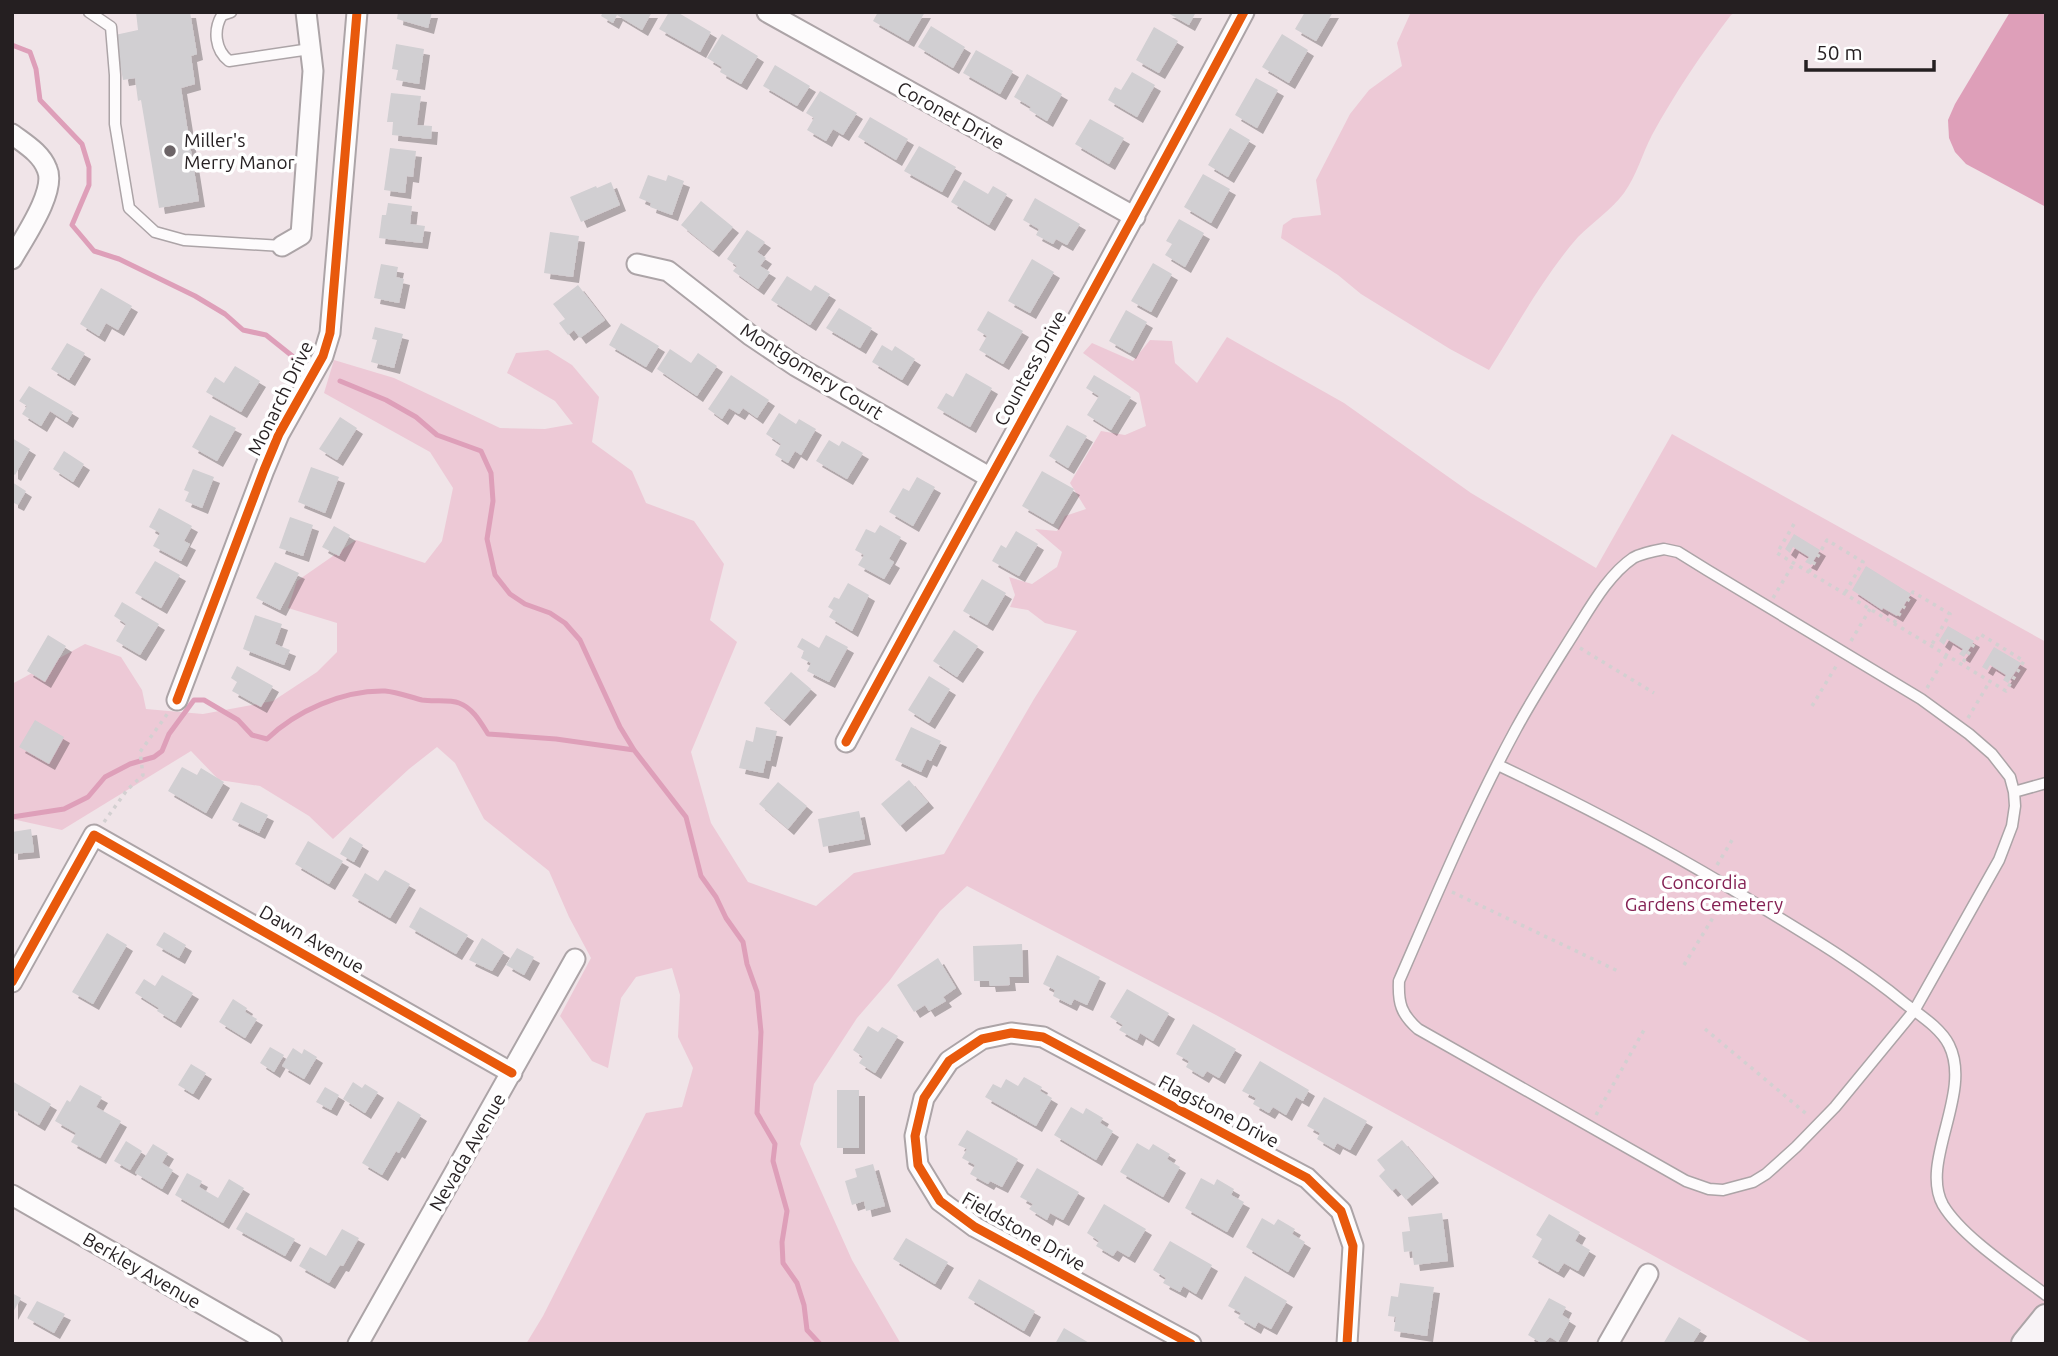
<svg xmlns="http://www.w3.org/2000/svg" width="2058" height="1356" viewBox="0 0 2058 1356" font-family="Ubuntu,sans-serif">
  <defs>
    <filter id="shadow"><feDropShadow dx="6" dy="6" stdDeviation="0" flood-color="#0004"/></filter>
  </defs>
  <rect width="100%" height="100%" fill="#f0e4e8"/>
  <path fill="#edc9d6" d="M1411 12H1736L1731 15C1702 53 1675 93 1652 135 1642 154 1637 175 1624 193 1611 210 1593 222 1578 237 1543 277 1517 326 1489 370L1450 349 1361 294 1338 275 1281 238 1283 225 1293 218 1321 215 1316 180 1350 114 1369 90 1402 66 1397 43Z
    M1227 337 1344 403 1471 493 1596 568 1672 434 2046 642V1302L2012 1344H1814L1216 1015 967 886 940 911 890 980 857 1018 814 1084 800 1144 852 1260 901 1344H526L543 1316 646 1113 682 1107 693 1068 678 1037 680 995 672 968 636 977 621 998 608 1068 592 1061 560 1016 591 958 569 917 549 871 484 819 455 763 437 747 409 769 333 839 309 816 260 786 219 780 191 751 62 830 12 819V684L85 644 121 657 142 690 146 709 203 714 273 701 317 672 337 652V623L288 608 297 581 356 540 425 563 442 541 453 488 430 452 324 393 334 360 394 378 500 428 545 429 573 424 555 401 507 373 516 353 548 350 572 365 599 397 592 442 632 471 646 503 694 521 724 564 710 620 737 642 691 752 711 823 748 882 816 906 854 873 944 854 1034 699 1077 631 1045 623 1028 610 1010 607 1015 595 1009 577 1032 584 1057 567 1062 552 1035 529 1057 531 1065 516 1086 509 1070 483 1101 431 1125 435 1146 426 1139 393 1083 353 1092 343 1133 361 1150 340 1172 341 1175 363 1197 383Z"/>
  <path fill="#de9fb9" d="M2010 12H2046V207L1966 164 1955 152 1949 138 1948 120 1955 104Z"/>
  <g fill="none" stroke-linecap="round" stroke-linejoin="round">
    <path stroke="#de9fb9" stroke-width="5" d="M12 45 30 52 36 69 40 100 82 144 89 167V185L72 225 94 251 119 259 195 296 225 314 243 330 266 335 296 359
      M340 381 386 400 416 417 437 435 481 451 491 473 493 501 487 539 495 575 510 594 525 604 550 613 565 623 580 640 620 727 634 750 686 817 701 876 716 897 726 918 743 942 747 964 757 992 761 1032 757 1113 775 1144 773 1161 787 1211 782 1242 783 1263 797 1283 804 1305 807 1330 820 1344
      M12 817 64 809 88 797 105 777 130 764 154 757 162 751 169 734 194 700H204L238 720 252 735 267 739C296 711 343 690 385 691 397 692 410 697 422 700 433 702 449 699 459 703 473 708 481 723 488 734L556 739 634 750"/>
  </g>
  <path fill="#d1cfd2" filter="url(#shadow)" d="M136 12H190L197 54 191 56 195 84 181 88 199 201 159 208 141 100 138 101 135 78 123 80 115 35 138 30Z
    M398 12H432L428 28 397 19Z
    M603 12H652L642 30 617 15 613 23 601 16Z
    M669 12H677L711 32 700 52 659 29Z
    M878 12H925L908 41 873 21Z
    M1166 12H1196L1189 25Z
    M1305 12H1333L1316 41 1295 29Z
    M931 26 965 47 953 68 918 47Z
    M1154 27 1178 41 1159 73 1136 60Z
    M722 34 758 56 741 84 720 72 722 67 707 58Z
    M1282 34 1308 50 1289 83 1262 67Z
    M396 44 424 49 419 84 396 80 398 70 392 69Z
    M976 50 1013 71 1000 94 963 73Z
    M775 65 810 86 797 106 763 86Z
    M1132 72 1155 85 1137 117 1108 100 1115 87 1121 90Z
    M1027 74 1062 94 1047 121 1029 110 1031 107 1014 97Z
    M1256 78 1278 90 1257 128 1235 115Z
    M820 91 857 113 843 135 833 129 826 141 807 130 814 118 806 113Z
    M391 93 421 96 417 125 432 126 431 139 392 135 393 122H387Z
    M870 117 908 139 896 160 858 137Z
    M1090 119 1124 138 1109 164 1075 144Z
    M1230 128 1250 140 1228 177 1208 165Z
    M919 146 956 167 942 192 904 171Z
    M390 148 416 151 413 177 407 176 405 193 384 190Z
    M1203 174 1230 189 1211 223 1184 207Z
    M648 175 666 181 668 175 684 181 672 215 650 207 651 203 639 198Z
    M964 180 988 194 993 186 1007 194 989 225 951 202Z
    M611 182 620 205 581 222 570 197 596 186 597 188Z
    M1035 198 1080 224 1067 245 1056 239 1053 244 1036 235 1039 229 1023 220Z
    M701 201 733 227 713 251 681 225Z
    M388 203 412 206 410 224 425 226 422 243 379 238 382 215H386Z
    M1179 219 1204 233 1185 267 1165 255 1172 244 1166 241Z
    M747 230 765 242 757 252 766 258 760 266 770 272 758 289 733 271 737 266 727 259Z
    M550 232 579 236 573 277 544 273Z
    M1032 259 1054 272 1030 313 1008 301Z
    M1153 263 1172 274 1151 312 1131 301Z
    M381 264 398 267 396 277 404 279 399 303 374 298Z
    M787 276 811 291 815 285 830 294 810 325 771 300Z
    M578 285 605 320 580 338 574 330 568 335 559 323 565 319 553 304Z
    M101 288 132 306 118 330 106 323 99 336 80 324Z
    M839 308 872 328 860 348 826 328Z
    M1126 310 1147 322 1130 353 1109 341Z
    M988 311 1023 331 1003 364 979 350 987 336 977 330Z
    M621 323 659 346 646 367 609 345Z
    M375 327 403 334 394 368 371 362 377 340 372 339Z
    M67 343 85 353 69 380 51 369Z
    M882 345 892 351 895 346 915 359 902 380 872 362Z
    M670 349 691 363 698 353 717 366 697 396 657 369Z
    M235 366 260 381 241 412 206 392 215 377 224 383Z
    M966 373 992 388 970 427 937 408 946 393 953 397Z
    M731 375 769 400 757 418 743 408 739 414 729 408 722 419 708 409Z
    M1094 375 1131 397 1111 430 1087 415 1099 396 1086 388Z
    M29 386 73 412 67 422 50 411 41 426 22 414 27 406 19 401Z
    M779 413 796 424 799 419 816 429 801 455 795 451 788 463 775 455 781 444 766 434Z
    M210 415 236 428 217 461 192 447Z
    M340 417 357 428 337 460 319 449Z
    M1067 425 1087 436 1068 468 1049 456Z
    M12 438 30 449 15 475 12 473Z
    M829 440 839 446 842 441 863 453 847 479 816 461Z
    M64 451 84 464 73 482 53 469Z
    M311 467 339 477 325 513 298 502Z
    M193 469 214 477 202 508 185 501 189 492 184 490Z
    M1042 471 1074 489 1053 524 1022 506Z
    M917 477 935 487 913 526 889 512 903 488 909 491Z
    M12 482 26 491 18 505 12 502Z
    M159 508 192 526 184 541 190 544 181 561 153 546 160 533 149 527Z
    M290 517 313 525 303 556 279 548Z
    M880 525 901 537 889 559 894 562 884 579 858 565 864 555 855 550 866 529 875 533Z
    M334 526 350 535 339 556 322 547Z
    M1016 531 1038 544 1019 576 992 561 1001 545 1006 548Z
    M1794 534 1820 550 1811 565 1805 562 1809 557 1793 547 1790 553 1785 549Z
    M155 561 180 575 161 608 135 593Z
    M275 562 299 573 280 610 256 598Z
    M1866 566 1911 594 1897 616 1883 608 1882 610 1852 590Z
    M982 579 1006 593 987 625 963 611Z
    M848 583 869 595 852 631 829 617 833 610 828 607 834 597 839 599Z
    M122 602 159 624 140 655 116 641 126 624 114 616Z
    M255 615 282 624 275 644 290 650 284 665 243 649Z
    M1948 626 1974 641 1964 657 1959 654 1963 649 1947 639 1944 645 1939 641Z
    M954 630 978 646 957 677 933 661Z
    M48 635 66 646 45 682 27 671Z
    M826 635 848 647 829 682 807 671 811 663 801 658 804 651 797 647 802 638 819 648Z
    M1994 647 2021 663 2008 683 2003 680 2006 675 1990 665 1987 670 1982 667Z
    M237 666 273 686 261 707 232 691 237 682 231 678Z
    M791 672 811 689 784 720 764 703Z
    M929 676 950 689 929 723 908 710Z
    M35 720 64 737 49 764 19 747Z
    M756 727 777 731 770 761 766 760 763 773 739 768 746 740 753 742Z
    M911 727 941 741 931 761 927 759 921 772 895 760Z
    M182 767 197 775 201 768 224 782 206 813 168 791Z
    M909 780 928 802 900 826 881 804Z
    M778 782 807 806 788 829 759 804Z
    M241 802 268 815 259 833 232 820Z
    M859 811 865 839 823 847 818 819Z
    M31 829 34 852 12 854V832Z
    M350 837 363 845 354 862 340 854Z
    M308 841 343 861 329 884 295 864Z
    M385 870 410 884 390 918 352 896 365 873 378 881Z
    M420 907 468 935 456 954 409 927Z
    M164 932 186 945 179 958 156 945Z
    M107 933 127 945 93 1004 72 992Z
    M482 938 504 952 492 971 469 960Z
    M1022 944 1023 977H1009L1010 985 990 986 989 981H974L973 946Z
    M517 948 534 957 524 975 506 965Z
    M1057 955 1100 977 1087 1005 1074 999 1071 1005 1053 996 1055 990 1043 984Z
    M938 958 956 988 943 997 946 1001 929 1011 925 1005 914 1012 897 985Z
    M162 975 193 993 175 1022 157 1011 159 1008 135 993 144 979 155 986Z
    M1127 989 1169 1013 1153 1041 1140 1033 1137 1040 1119 1030 1123 1025 1110 1017Z
    M233 999 247 1008 245 1012 257 1019 245 1038 219 1022Z
    M1193 1024 1236 1049 1219 1078 1207 1071 1203 1077 1186 1067 1189 1061 1176 1054Z
    M868 1026 878 1032 882 1027 898 1036 875 1073 859 1063 863 1057 853 1050Z
    M270 1047 284 1055 274 1072 260 1063Z
    M293 1048 302 1054 304 1049 317 1057 304 1079 282 1066Z
    M1260 1061 1309 1090 1303 1101 1296 1097 1286 1115 1273 1107 1269 1113 1253 1104 1256 1098 1242 1091Z
    M191 1064 206 1073 193 1094 178 1085Z
    M1024 1077 1042 1087 1040 1091 1052 1098 1036 1126 985 1097 993 1084 1001 1088 1006 1079 1018 1086Z
    M12 1081 51 1104 39 1125 12 1109Z
    M353 1082 362 1088 365 1084 378 1092 365 1113 343 1099Z
    M80 1085 102 1097 96 1107 121 1121 100 1158 71 1142 76 1133 55 1121 67 1100 70 1102Z
    M325 1087 339 1095 331 1110 316 1102Z
    M837 1090H859V1148H837Z
    M1324 1097 1367 1121 1350 1150 1337 1143 1334 1149 1317 1139 1320 1133 1307 1126Z
    M398 1101 421 1115 399 1153 396 1151 382 1175 362 1163Z
    M1071 1107 1083 1114 1086 1108 1103 1118 1100 1123 1113 1131 1096 1160 1054 1135Z
    M967 1130 1018 1159 1002 1187 990 1181 988 1184 970 1174 975 1165 962 1158 967 1149 958 1145Z
    M1402 1140 1433 1177 1406 1200 1396 1188 1392 1191 1379 1176 1385 1170 1377 1160Z
    M126 1141 142 1151 130 1170 114 1161Z
    M1137 1143 1149 1150 1153 1144 1170 1154 1167 1159 1180 1167 1163 1197 1120 1172Z
    M153 1144 168 1153 162 1163 173 1170 162 1189 135 1173Z
    M873 1164 885 1206 866 1211 864 1201 852 1205 845 1181 857 1177 855 1169Z
    M1037 1168 1079 1192 1063 1220 1050 1213 1047 1220 1029 1209 1033 1204 1020 1197Z
    M187 1173 202 1181 199 1187 218 1198 229 1179 244 1188 223 1223 175 1195Z
    M1201 1178 1214 1185 1217 1179 1234 1189 1231 1195 1244 1202 1227 1232 1185 1208Z
    M1104 1204 1146 1229 1129 1257 1117 1250 1113 1256 1096 1246 1099 1241 1087 1233Z
    M246 1212 295 1239 285 1256 236 1229Z
    M1442 1213 1448 1261 1414 1265 1412 1251 1404 1252 1402 1232 1410 1231 1408 1217Z
    M1549 1214 1580 1232 1575 1241 1590 1250 1578 1271 1564 1263 1558 1272 1532 1257 1542 1239 1536 1235Z
    M1262 1218 1274 1225 1278 1219 1295 1229 1292 1234 1305 1242 1288 1272 1246 1247Z
    M342 1229 359 1238 343 1266 340 1265 329 1283 299 1266 310 1247 326 1256Z
    M906 1238 948 1262 935 1284 893 1259Z
    M1170 1241 1212 1265 1196 1294 1183 1286 1180 1292 1163 1283 1166 1278 1153 1270Z
    M1245 1276 1287 1301 1271 1329 1258 1322 1255 1328 1238 1318 1241 1313 1228 1306Z
    M979 1279 1035 1311 1024 1331 968 1298Z
    M1400 1283 1434 1287 1427 1336 1394 1331 1396 1317 1388 1316 1391 1296 1398 1297Z
    M12 1293 21 1298 12 1314Z
    M1549 1298 1566 1307 1562 1315 1570 1320 1558 1342 1550 1337 1543 1344 1528 1335Z
    M37 1301 65 1314 54 1333 27 1318Z
    M1679 1317 1701 1330 1692 1344H1663Z
    M1064 1328 1091 1344H1055Z"/>
  <g fill="none" stroke-linecap="round" stroke-linejoin="round">
    <g stroke="#aca4a7" stroke-width="13">
      <path id="service" d="M89 12 111 27 115 75V124L129 208 155 232 184 240 282 246
        M231 12 222 15C213 30 215 50 229 61L310 49
        M1664 549 1678 552 1707 570 1921 699 1969 734 1992 754 2010 777 2014 792 2015 806 2012 826 1999 860 1914 1011 1835 1107 1796 1147 1766 1174 1753 1182 1723 1190 1709 1189 1686 1181 1418 1029C1401 1014 1398 1003 1399 981 1436 896 1472 810 1516 729 1534 696 1554 665 1574 633 1590 608 1608 575 1633 558 1642 553 1653 551 1664 549Z
        M1498 765C1587 807 1674 853 1758 905 1807 935 1858 965 1903 1002 1918 1014 1940 1027 1949 1045 1973 1093 1919 1162 1943 1205 1962 1237 2016 1272 2046 1295
        M2014 792 2046 783"/>
    </g>
    <g stroke="#aca4a7" stroke-width="23">
      <path id="minor" d="M767 12 1135 217
        M12 134C25 144 41 153 47 169 57 191 23 239 12 259
        M282 246 301 235 313 71 306 12
        M637 264 668 271 750 335 796 366 989 477
        M177 700 264 470 279 434 323 356 330 333 357 12
        M846 742C978 498 1114 257 1244 12
        M12 982 94 835 512 1073
        M12 1195 272 1344
        M358 1344 575 959
        M1191 1344 975 1227 940 1201 918 1165 915 1136 924 1098 949 1061 982 1039 1011 1033 1043 1037 1307 1178 1341 1211 1353 1246 1347 1344
        M1608 1344 1648 1274"/>
    </g>
    <g stroke="#aca4a7" stroke-width="30">
      <path id="secondary" d="M2025 1344 2046 1318"/>
    </g>
    <path stroke="#d3d0d1" stroke-width="3.5" stroke-dasharray="3.5 5" stroke-linecap="butt" d="M1794 524 1777 553 2006 691 2024 661 1980 634 1962 664
      M1809 572 1827 540 1863 562 1845 593
      M1773 598 1794 563
      M1894 623 1913 592 1950 614 1931 646
      M1851 641 1870 609
      M1580 648 1654 693
      M1927 688 1946 656
      M1812 706 1838 663
      M1968 718 1990 681
      M104 822 127 790 143 775 140 752 168 713
      M1717 865 1734 837
      M1452 892 1618 971
      M1684 965 1725 898
      M1705 1029 1809 1116
      M1596 1115 1644 1030"/>
    <use href="#service" stroke="#fdfbfc" stroke-width="10"/>
    <use href="#minor" stroke="#fdfbfc" stroke-width="19"/>
    <use href="#secondary" stroke="#f8f3f6" stroke-width="26"/>
    <g stroke="#fff" stroke-width="13">
      <path id="cycleway" d="M177 700 264 470 279 434 323 356 330 333 357 12
        M846 742C978 498 1114 257 1244 12
        M12 982 94 835 512 1073
        M1191 1344 975 1227 940 1201 918 1165 915 1136 924 1098 949 1061 982 1039 1011 1033 1043 1037 1307 1178 1341 1211 1353 1246 1347 1344"/>
    </g>
    <use href="#cycleway" stroke="#e8590c" stroke-width="9"/>
  </g>
  <circle fill="#6c6467" stroke="#fff" stroke-width="2.5" cx="170" cy="151" r="7"/>
  <g text-anchor="middle" dominant-baseline="central" stroke-width="7" stroke-linejoin="round" paint-order="stroke">
    <g font-size="19" fill="#251f21" stroke="#fff">
      <text transform="translate(951 115) rotate(29)">Coronet Drive</text>
      <text transform="translate(1030 368) rotate(-61)">Countess Drive</text>
      <text transform="translate(812 371) rotate(32)">Montgomery Court</text>
      <text transform="translate(280 398) rotate(-64)">Monarch Drive</text>
      <text transform="translate(312 939) rotate(30)">Dawn Avenue</text>
      <text transform="translate(1219 1111) rotate(28)">Flagstone Drive</text>
      <text transform="translate(467 1152) rotate(-60)">Nevada Avenue</text>
      <text transform="translate(1024 1231) rotate(30)">Fieldstone Drive</text>
      <text transform="translate(142 1270) rotate(30)">Berkley Avenue</text>
    </g>
    <g font-size="19" fill="#251f21" stroke="#fff" text-anchor="start">
      <text x="184" y="140">Miller's<tspan x="184" dy="22">Merry Manor</tspan></text>
    </g>
    <g font-size="19" fill="#852254" stroke="#fff">
      <text x="1704" y="882">Concordia<tspan x="1704" dy="22">Gardens Cemetery</tspan></text>
    </g>
  </g>
  <rect width="2058" height="1356" fill="none" stroke="#251f21" stroke-width="28"/>
  <path d="M1806 60v10h128v-10" fill="none" stroke="#251f21" stroke-width="3.5"/>
  <text x="1816" y="60" font-size="21" fill="#251f21" stroke="#ffffff" stroke-width="5" paint-order="stroke">50 m</text>
</svg>
